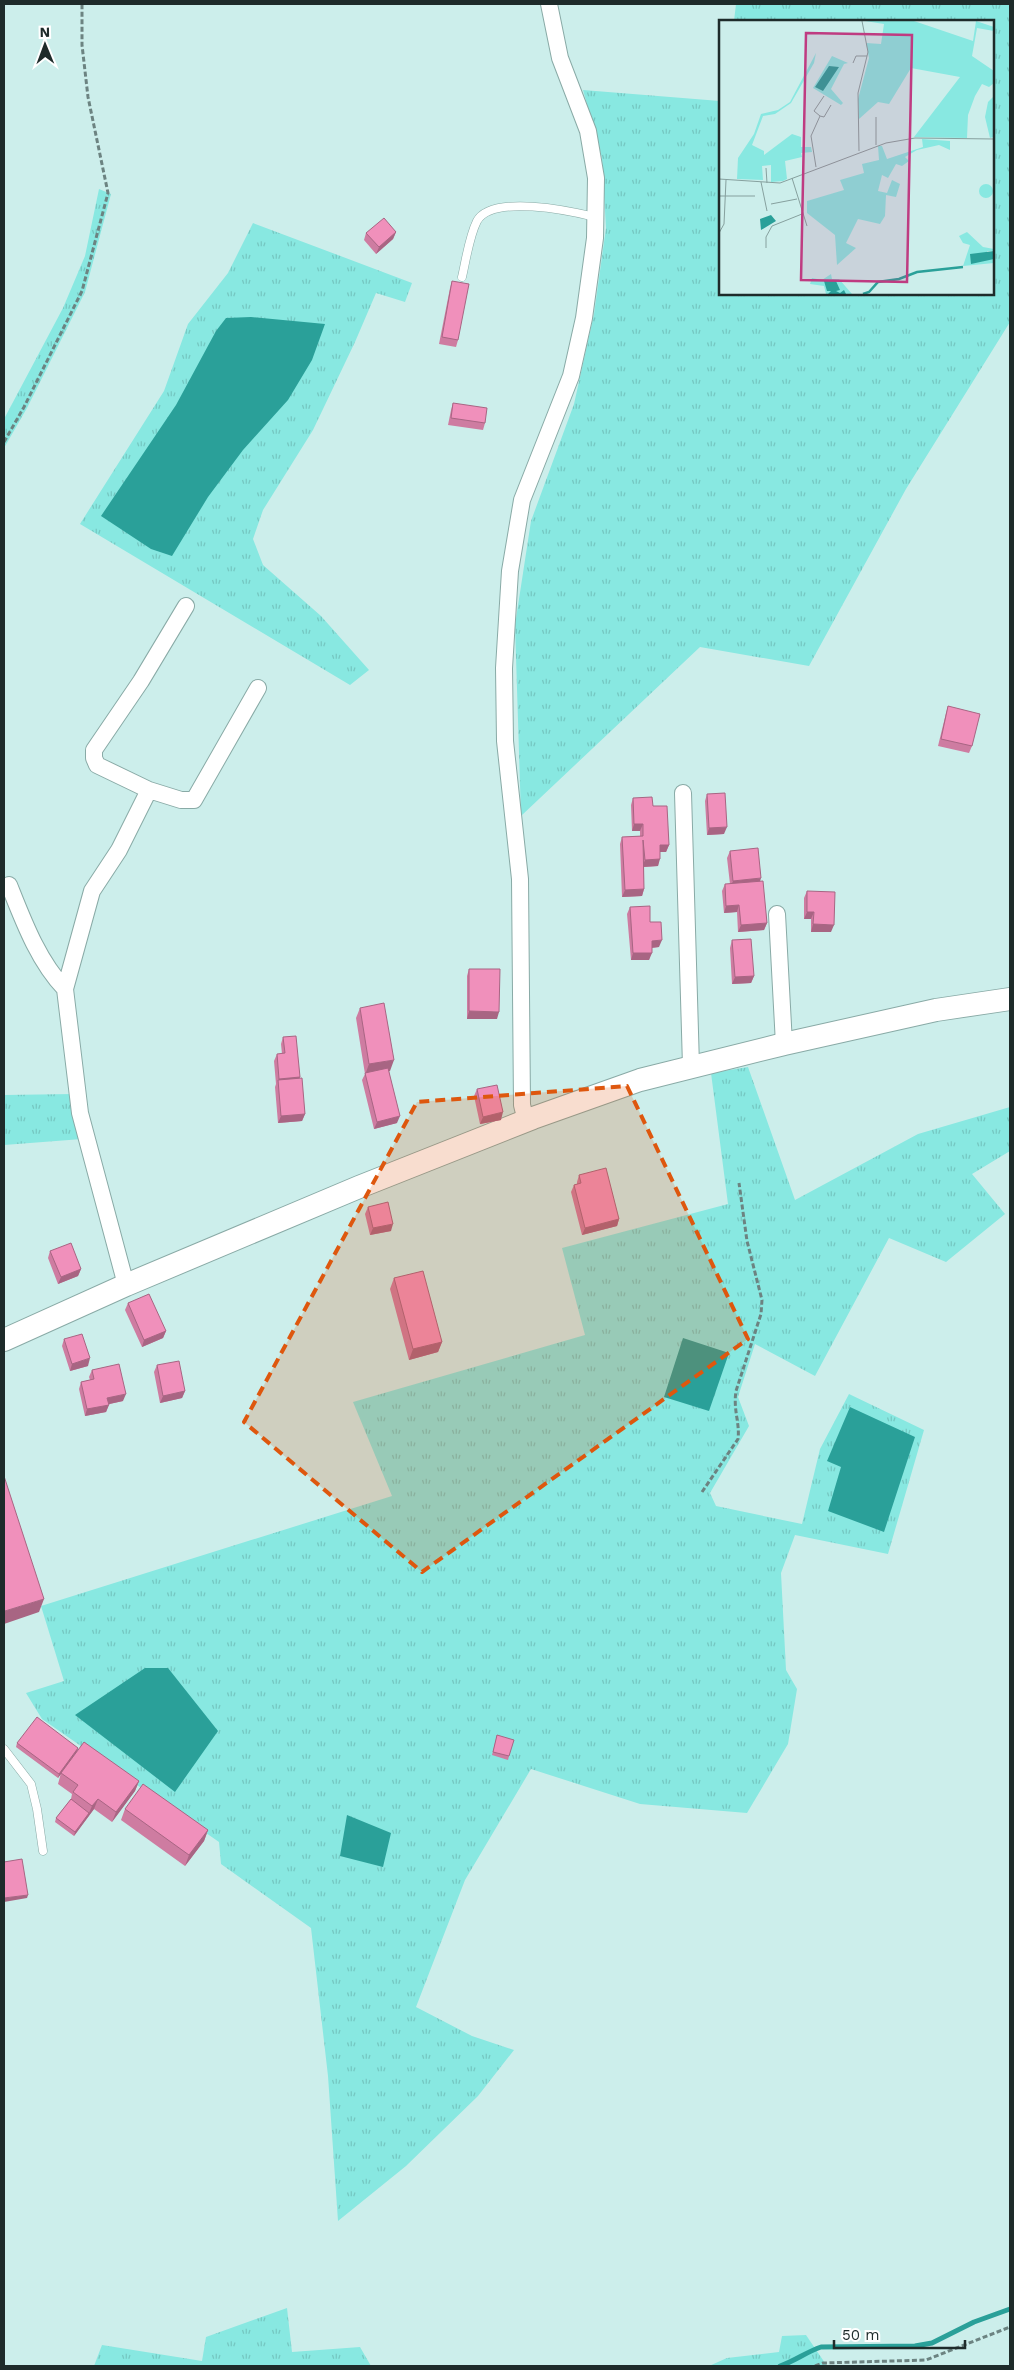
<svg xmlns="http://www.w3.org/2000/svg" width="1014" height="2370" viewBox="0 0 1014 2370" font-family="'Work Sans',sans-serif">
  <defs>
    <pattern id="grass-tufts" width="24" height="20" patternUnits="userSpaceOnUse" patternTransform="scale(1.25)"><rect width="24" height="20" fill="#88e8e1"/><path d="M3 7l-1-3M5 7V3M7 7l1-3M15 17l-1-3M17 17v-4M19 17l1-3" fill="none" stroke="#75c7c1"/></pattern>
  </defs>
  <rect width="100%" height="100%" fill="#cceeeb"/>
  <path fill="url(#grass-tufts)" d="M736 4H1010V322L906 489 809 666 700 647 521 816 515 625 531 521 574 404 594 314 606 228 602 158 583 90 720 101V294H993V21H734Z
    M99 189 111 194 85 292 27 408 4 448V419L63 308 85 256Z
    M253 223 412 283 405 302 376 293 355 342 313 430 263 510 253 539 263 565 321 616 369 670 350 685 80 524 164 391 188 324 228 273Z
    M748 1067 795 1200 918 1134 1010 1107V1151L972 1174 1005 1214 946 1262 889 1238 815 1376 755 1344 738 1397 749 1426 710 1493 716 1506 802 1524 820 1449 849 1394 924 1430 888 1554 795 1535 781 1573 786 1670 797 1689 788 1744 747 1813 640 1804 531 1769 465 1880 416 2007 472 2036 514 2050 478 2096 406 2166 338 2221 328 2076 311 1928 221 1864 219 1842 42 1719 26 1693 64 1681 41 1606 392 1496 353 1402 585 1335 562 1248 728 1204 711 1073Z
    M74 1094 82 1139 4 1145V1095Z
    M287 2308 292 2352 360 2347 371 2366H94L102 2345 202 2361 206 2337Z
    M806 2335 827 2366H709L727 2358 779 2352 782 2336Z"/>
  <path fill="#2aa099" d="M251 317 325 324 312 360 288 400 243 450 208 497 172 556 151 549 101 516 176 405 216 331 226 318Z
    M683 1338 729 1353 709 1411 664 1397Z
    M850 1407 915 1437 884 1532 828 1511 841 1467 827 1461Z
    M145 1668H168L218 1731 175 1792 75 1715Z
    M347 1815 391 1833 383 1867 340 1856Z"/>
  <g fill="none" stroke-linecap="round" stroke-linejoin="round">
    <path stroke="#2aa099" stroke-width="5" d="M780 2366C795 2361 806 2352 821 2347L915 2346 932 2343 974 2322 1010 2309"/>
    <g stroke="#89aaa6" stroke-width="9">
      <path id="lane" d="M462 277C466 260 469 237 477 221 492 194 571 211 595 217
        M4 1749 31 1784 37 1809 43 1851"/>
    </g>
    <g stroke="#89aaa6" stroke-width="18">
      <path id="street" d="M149 790 97 765 94 758V750L141 681 186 606
        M683 793 691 1066
        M9 885C23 920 38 961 65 989
        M777 914 784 1044
        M526 1121 522 1105 520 879 505 741 504 668 510 571 522 500 571 376 584 318 595 238 596 178 588 131 560 58 549 4
        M126 1285 80 1113 65 989 92 891 119 850 149 790 181 800H194L258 688"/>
    </g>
    <g stroke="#89aaa6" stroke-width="24">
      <path id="secondary" d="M4 1340 126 1285 359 1187 533 1118 640 1080 784 1044 936 1010 1010 999"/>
    </g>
    <path stroke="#6c8381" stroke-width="3" stroke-dasharray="5 2.5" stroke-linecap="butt" d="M4 442 24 407 82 291 108 193 88 97 82 45V4
      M702 1492 738 1439C740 1423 733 1410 736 1391L761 1314 762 1300 747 1241 739 1183
      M815 2366 823 2363 926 2360 1010 2327"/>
    <use href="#lane" stroke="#fff" stroke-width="8"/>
    <use href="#street" stroke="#fff" stroke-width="16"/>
    <use href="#secondary" stroke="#fff" stroke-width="22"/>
  </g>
  <path fill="#ce7ca1" d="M396 232 393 239 376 254 364 240 366 233Z
    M452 281 458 340 456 347 439 344 450 288Z
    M453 403 485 423 483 430 448 425 451 410Z
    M948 706 972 746 969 753 938 746 946 713Z
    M707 794 724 834 707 835 705 801Z
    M633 798 653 806 669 845 666 852H660L658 866 644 867V889L642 896 622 897 620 844 622 837 640 836V831H632L631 805Z
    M730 851 760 881 767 923 764 930 738 932 737 912 724 913 722 891 725 884H730L727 858Z
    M807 891 831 932H811V919H804V898Z
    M630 907 650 922 659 947 652 948 649 960H631L627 914Z
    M732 940 754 976 751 983 732 984 730 948Z
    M469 969 497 1019H467V976Z
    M360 1008 390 1071H389L397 1123 374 1129 362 1080 365 1074 356 1018Z
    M283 1037 300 1077 299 1078 305 1114 302 1121 278 1123 275 1087 276 1084 274 1061 277 1054H282L281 1044Z
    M477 1089 501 1120 480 1124 474 1096Z
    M579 1175 619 1219 617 1226 582 1235 571 1192 574 1185 577 1184V1182Z
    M368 1207 391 1231 370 1235 365 1214Z
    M50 1251 81 1269 78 1276 58 1284 48 1258Z
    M394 1278 442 1342 438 1352 409 1360 390 1289Z
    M128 1303 166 1331 163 1338 142 1347 125 1310Z
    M64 1339 88 1366 70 1371 62 1346Z
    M157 1365 185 1391 182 1398 160 1403 154 1372Z
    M92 1370 123 1401 109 1404 106 1412 85 1416 79 1389 81 1382 90 1380 89 1377Z
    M497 1735 509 1756 508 1760 492 1755Z
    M17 1743 78 1748 77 1752 58 1778 16 1747Z
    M61 1773 139 1781 135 1791 112 1822 94 1809 74 1836 55 1822 56 1818 71 1799 72 1794 58 1784Z
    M125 1809 208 1830 204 1841 185 1866 121 1820Z"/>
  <path fill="#a86583" d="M396 232 393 239 376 254 379 247Z
    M634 824H643L640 831H632Z
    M727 827 724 834 707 835 709 828Z
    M660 845H669L666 852H657Z
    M660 859 658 866 642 867 645 860Z
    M761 878 759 885 730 888 733 881Z
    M644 889 642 896 622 897 625 890Z
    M739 905 737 912 724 913 726 906Z
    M807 912H814L811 919H804Z
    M767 923 764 930 738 932 741 925Z
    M813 924 834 925 831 932H811Z
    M662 940 659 947 649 948 652 941Z
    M633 953H652L649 960H631Z
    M754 976 751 983 732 984 735 977Z
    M469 1011 499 1012 497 1019H467Z
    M394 1060 390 1071 365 1075 369 1064Z
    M300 1077 297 1084 278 1083 279 1079Z
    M503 1112 501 1120 480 1124 483 1117Z
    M305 1114 302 1121 278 1123 281 1116Z
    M400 1116 397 1123 374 1129 377 1122Z
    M619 1219 617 1226 582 1235 585 1228Z
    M393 1224 391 1231 370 1235 373 1228Z
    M81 1269 78 1276 58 1284 61 1277Z
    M166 1331 163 1338 142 1347 144 1340Z
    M442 1342 438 1352 409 1360 413 1349Z
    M90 1358 88 1366 70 1371 72 1364Z
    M185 1391 182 1398 160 1403 163 1396Z
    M126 1394 123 1401 105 1405 107 1398Z
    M109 1405 106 1412 85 1416 87 1409Z
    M44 1599 39 1612 4 1624V1614L5 1611Z
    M78 1748 77 1752 58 1778 59 1774Z
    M139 1781 135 1791 112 1822 116 1812Z
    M98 1799 94 1809 74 1836 75 1832 89 1813 92 1806Z
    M208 1830 204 1841 185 1866 189 1855Z
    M28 1895 27 1898 4 1902V1898Z"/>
  <path fill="#f090bb" stroke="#a86583" d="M384 218 396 232 379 247 366 233Z
    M452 281 469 284 458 340 442 337Z
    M453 403 487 408 485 423 451 418Z
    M948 706 980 714 972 746 941 739Z
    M725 793 727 827 709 828 707 794Z
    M652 797 653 806H667L669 845H660V859L645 860 643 840 644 889 625 890 622 837 643 836V824H634L633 798Z
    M758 848 761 878 733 881 730 851Z
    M763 881 767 923 741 925 739 905 726 906 725 884Z
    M807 891 835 892 834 925 813 924 814 912H807Z
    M650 906V922H661L662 940 652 941V953H633L630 907Z
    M751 939 754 976 735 977 732 940Z
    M469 969H500L499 1012 469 1011Z
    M384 1003 394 1060 369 1064 360 1008Z
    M296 1036 300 1077 279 1079 277 1054 285 1053 283 1037Z
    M388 1068 400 1116 377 1122 365 1073Z
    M302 1078 305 1114 281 1116 278 1080Z
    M497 1085 503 1112 483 1117 477 1089Z
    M606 1168 619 1219 585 1228 574 1185 581 1183 579 1175Z
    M388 1202 393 1224 373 1228 368 1207Z
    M71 1243 81 1269 61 1277 50 1251Z
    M423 1271 442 1342 413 1349 394 1278Z
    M149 1294 166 1331 144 1340 128 1303Z
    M82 1334 90 1358 72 1364 64 1339Z
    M179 1361 185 1391 163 1396 157 1365Z
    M119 1364 126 1394 107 1398 109 1405 87 1409 81 1382 94 1379 92 1370Z
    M4 1476 44 1599 5 1611 4 1608Z
    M37 1717 78 1748 59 1774 17 1743Z
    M497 1735 514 1740 509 1756 493 1752Z
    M84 1742 139 1781 116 1812 98 1799 92 1806 73 1792 78 1785 61 1773Z
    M143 1784 208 1830 189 1855 125 1809Z
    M71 1799 89 1813 75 1832 56 1818Z
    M22 1859 28 1895 4 1898V1862Z"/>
  <path fill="#de570e" fill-opacity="0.2" stroke="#de570e" stroke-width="4" stroke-dasharray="10 6" stroke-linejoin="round" d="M627 1086 748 1339 422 1572 244 1422 417 1102Z"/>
  <g transform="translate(719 20)">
    <rect width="275" height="275" fill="#cceeeb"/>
    <path d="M146 1H195L254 21 257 1 275 7V11L258 8 253 36 275 51V63L270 67 263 64 256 76 249 95 248 118 195 117 241 57 192 48 170 84 159 82 140 99 139 79 150 38 147 23 162 24 165 4ZM97 33 95 43 72 83 56 94 44 96 33 125 45 131V135L73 114 82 117V127H92L93 132 82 133 83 137 66 141 68 159 64 161 52 162V145L43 146 44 160 18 159 19 138 35 114 42 94 59 90 71 82ZM113 36 129 43 125 44 112 69 124 83 122 85 94 68ZM203 119 231 121V130L220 125 198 130 186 137 190 141 183 146 177 144 169 158 163 155 159 171 168 173 173 160 181 164 177 177 167 175 166 196 161 204 139 199 127 223 137 228 118 245 116 215 88 193V181L125 170 121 160 145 153 143 144 160 140 159 126H163L168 139 204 127ZM260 171a7 7 0 1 1 14 0a7 7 0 1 1-14 0ZM248 212 264 227 275 229V231H268L270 239H275V243L244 246 251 225 244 223 240 216ZM112 254 113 259H120L133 274H107L105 266 91 264 93 258 103 260Z" fill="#88e8e1"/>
    <path d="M275 76V117L271 118 266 97 269 82Z" fill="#88e8e1"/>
    <path d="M110 46 120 47 104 71 96 67ZM52 195 57 201 42 210 41 199ZM275 231V239L252 244 251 234ZM105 261H117L121 270 117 271 121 273 125 270 127 274H109L112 271H108Z" fill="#2aa099"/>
    <path fill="none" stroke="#2aa099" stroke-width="2.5" d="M144 274 150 272 159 262 180 259 198 252 244 247"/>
    <path fill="none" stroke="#86a09e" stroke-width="1" d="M134 43 137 36H148M101 96 95 91 105 76M157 97V125M140 131 139 73 149 32 143 1M97 147 92 116 101 96 105 97 112 85M47 148 48 163M73 158 88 206M0 159 61 163 167 123 196 118 275 119M42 162 48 191M0 176H36M52 184 78 179M0 213 5 204 7 160M47 228V217L53 206 83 194"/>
    <path fill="#bf3b81" fill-opacity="0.15" stroke="#bf3b81" stroke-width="2.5" d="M87 13 193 15 188 262 82 260Z"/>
    <rect width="275" height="275" fill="none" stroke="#1e2b2a" stroke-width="2.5"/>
  </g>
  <rect width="1014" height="2370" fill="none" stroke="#1e2b2a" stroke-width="10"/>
  <g transform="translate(45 45) rotate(359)" stroke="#ffffff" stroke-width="4" paint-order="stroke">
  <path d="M0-4L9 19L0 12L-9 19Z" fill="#1e2b2a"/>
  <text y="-8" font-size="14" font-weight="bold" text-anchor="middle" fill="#1e2b2a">N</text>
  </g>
  <path d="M834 2340v8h131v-8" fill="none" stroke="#1e2b2a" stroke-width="2.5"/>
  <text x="842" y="2340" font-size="15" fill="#1e2b2a" stroke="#ffffff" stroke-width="4" paint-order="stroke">50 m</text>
</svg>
